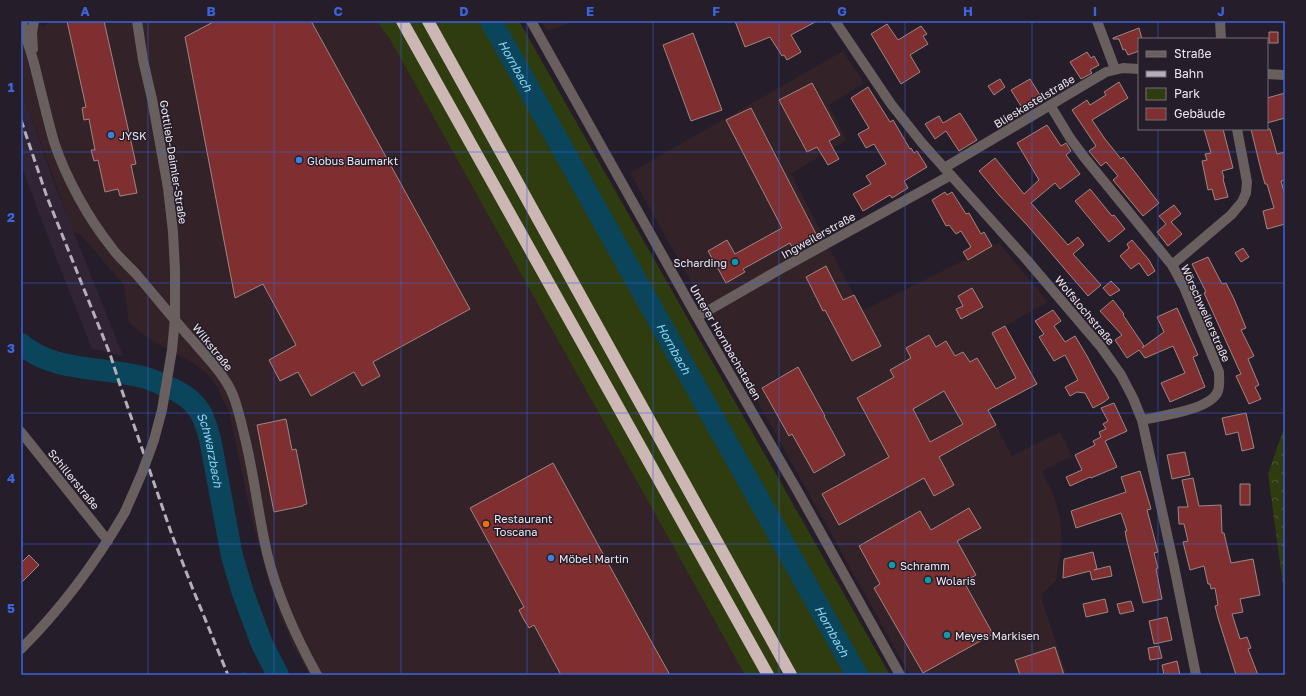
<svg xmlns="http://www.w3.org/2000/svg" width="1306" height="696" viewBox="0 0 1306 696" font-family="'Golos Text',sans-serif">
  <defs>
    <pattern id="forest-crowns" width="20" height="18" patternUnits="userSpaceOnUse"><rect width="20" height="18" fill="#2e3c10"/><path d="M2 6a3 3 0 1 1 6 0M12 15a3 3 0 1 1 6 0" fill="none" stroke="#4d5833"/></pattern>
  </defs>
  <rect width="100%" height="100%" fill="#251d29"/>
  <path fill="#342229" d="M47 21H377L391 40 745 675H310L293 646 282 620 269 583 250 511 229 411 213 380 203 370 190 361 151 340 129 323 124 285 81 235 73 232 21 88V25L46 26Z
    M541 21H576L547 31Z
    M843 51 864 83 829 105 846 140 791 174 862 311 999 243 1048 302 1005 326 1037 384 988 410 1012 456 1060 432 1072 456 1042 471 1053 494 1060 516 1062 542 1056 581 1043 593 1042 601 1067 675H910L630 173Z"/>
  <path fill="#302435" d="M21 88 55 185 123 356 92 349 38 211 21 164Z"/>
  <path fill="#2e3c10" d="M377 21H519L890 675H745L391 41Z"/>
  <path fill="url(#forest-crowns)" d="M1285 425V600L1268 474Z"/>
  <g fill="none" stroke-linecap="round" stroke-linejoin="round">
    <path stroke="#0b455b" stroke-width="3.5" d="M243 674 246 675"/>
    <g stroke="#0b455b" stroke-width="22">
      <path id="s1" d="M491 21 857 675"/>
      <path id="s2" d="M21 344C54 373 105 366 146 378 153 380 161 384 168 387 180 392 192 399 199 410 205 419 207 429 210 439L232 556 243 593 262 644 278 675"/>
    </g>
  </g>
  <path fill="#7f2f30" stroke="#9c8786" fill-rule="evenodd" d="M67 21H104L136 164 131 165 137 193 120 196 118 189 105 192 98 160 94 161 91 150H95L89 119 84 120 82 108 86 107Z
    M215 21H311L470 309 373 362 380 376 362 386 354 372 311 396 298 372 280 381 269 360 296 345 263 284 235 298 185 37Z
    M735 21H817L791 35 801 52 787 60 784 55 782 56 770 37 745 47Z
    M887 24 898 40 921 26 927 34 923 36 928 44 910 55 920 72 901 84 871 34Z
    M1139 28 1142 39H1139V51L1128 55 1125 49 1123 50 1119 39H1113V38Z
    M1269 32H1278V43H1269Z
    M693 33 722 110 691 121 663 45Z
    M1087 52 1091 58 1094 56 1099 65 1090 70 1092 73 1081 79 1070 62Z
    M1000 79 1005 87 994 95 988 86Z
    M1030 79 1043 100 1024 111 1011 90Z
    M1119 82 1128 98 1092 120 1105 139 1121 159 1123 157 1159 203 1143 216 1113 180 1118 176 1106 162 1101 166 1089 151 1096 146 1072 110 1087 100 1090 105 1106 95 1104 92Z
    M812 83 840 135 829 141 839 159 828 165 817 147 807 152 779 100Z
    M868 87 890 122 893 120 910 149 911 148 914 153 917 151 927 167 904 181 908 188 892 198 890 195 863 211 853 194 871 184 866 176 886 164 874 144 866 148 858 134 869 128 851 98Z
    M1285 93V118L1267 123V98Z
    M751 108 816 234 792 247 790 243 743 269 745 272 726 283 708 251 727 240 735 254 782 228 726 120Z
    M960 113 977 140 959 151 946 131 935 139 925 124 939 116 943 123Z
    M1047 125 1061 146 1066 143 1071 151 1066 155 1080 174 1060 189 1055 183 1031 203 1068 245 1078 237 1084 245 1073 254 1101 285 1088 296 1027 225 999 195 979 171 995 158 1024 194 1039 180 1017 143Z
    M1204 129H1223L1233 168 1222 171 1224 178 1223 179 1228 197 1215 200 1212 189 1208 190 1202 161 1207 160 1205 154 1211 153Z
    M1251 129H1270L1277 154 1285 152V180L1281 181 1285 195V224L1267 229 1263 211 1274 208 1267 184H1265L1260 166Z
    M1090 189 1112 216 1114 215 1125 229 1109 242 1075 201Z
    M945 192 947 195 952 192 966 214 969 213 981 234 984 232 992 246 968 260 963 252 971 247 961 231 956 234 949 225 946 226 932 200Z
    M1174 205 1181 214 1171 222 1182 234 1168 246 1157 232 1166 224 1159 216Z
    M1132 240 1149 260 1155 271 1148 276 1139 263 1131 269 1120 256 1129 248 1127 244Z
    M1243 248 1249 257 1241 262 1235 253Z
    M1208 257 1222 284 1226 283 1234 299 1246 328 1241 330 1254 356 1248 359 1259 385 1255 387 1261 399 1249 404 1236 376 1241 374 1204 293 1206 292 1192 264Z
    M826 266 843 300 854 295 881 346 852 361 825 310 823 311 806 277Z
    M1111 281 1120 290 1110 296 1103 288Z
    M972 288 983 307 961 319 956 309 963 306 958 296Z
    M1113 300 1124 314 1123 315 1144 346 1142 348 1164 332 1157 317 1177 308 1198 355 1193 357 1205 387 1170 402 1161 383 1185 373 1173 346 1145 358 1139 350 1127 358 1115 340 1122 335 1100 311Z
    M1053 310 1061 321 1054 326 1065 342 1075 336 1087 356 1109 398 1104 402 1093 408 1085 393 1077 392 1070 396 1065 387 1078 380 1065 355 1054 361 1039 337 1044 334 1035 321Z
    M1005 326 1037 384 988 410 996 425 939 457 954 485 934 496 924 478 839 525 822 494 889 457 857 398 894 377 890 370 911 358 906 348 929 335 936 347 946 341 955 356 963 352 970 362 977 358 996 389 1016 378 992 333ZM944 391 963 424 930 442 913 409Z
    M798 367 825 416H824L845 455 814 473 792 434 789 436 762 388Z
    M1114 403 1127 431 1105 441 1117 467 1091 478 1090 477 1070 486 1066 477 1082 470 1075 455 1095 445 1093 441 1101 437 1099 432 1106 429 1103 424 1108 421 1101 408Z
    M1246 413 1254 448 1242 451 1238 432 1226 435 1222 418Z
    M286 419 292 450 296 449 307 504 303 505V506L274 512 257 425Z
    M1185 452 1190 475 1172 479 1167 455Z
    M553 463 651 641 670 675H561L534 625 529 628 523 618 519 610 524 607 470 508Z
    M1140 471 1151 509 1147 510 1158 552 1154 553 1158 568 1156 569 1162 599 1143 603 1127 541 1125 531H1127L1121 513 1076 528 1071 511 1126 492 1121 477Z
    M1193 478 1199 506 1221 505 1222 533H1224L1231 563 1253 559 1260 595 1240 599 1243 612 1232 614 1240 639 1247 637 1251 648 1248 649 1258 675H1236L1218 618 1215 606 1218 605 1215 588 1211 589 1210 584H1208L1204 566 1190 570 1183 542 1188 541 1184 524H1179L1178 507H1188L1182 480Z
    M1240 484H1250V505H1240Z
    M969 508 981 528 957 541 976 575 964 582 993 634 923 673 874 588 880 584 859 546 920 511 931 530Z
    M1093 552 1097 569 1094 570 1110 566 1112 576 1092 580 1090 571 1063 578 1064 559Z
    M29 555 39 565 21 583V563Z
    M1105 599 1108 612 1086 617 1083 604Z
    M1131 601 1134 611 1120 614 1117 604Z
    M1167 617 1172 640 1154 644 1149 621Z
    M1159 646 1162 658 1150 660 1148 648Z
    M1055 647 1064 675H1020L1015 660Z
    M1177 661 1180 675H1164L1162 665Z"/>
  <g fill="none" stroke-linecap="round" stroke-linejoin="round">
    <path stroke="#685f5e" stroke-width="10" d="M22 21C25 37 31 51 35 67 41 92 47 117 54 142 66 178 88 218 112 248 119 258 129 266 137 275 156 297 174 320 194 342 208 359 224 374 233 395 238 408 241 421 244 434 254 473 258 514 267 553 277 595 296 637 317 675
      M137 21 143 60 152 99 168 188 173 232 175 270
      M531 21 697 317 797 490 900 675
      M835 21 891 104 922 143 1026 259 1101 347 1121 375 1133 398 1142 420 1174 566 1196 675
      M1097 21 1115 69
      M1220 21 1221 39
      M33 49 32 33 34 21
      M1267 74 1285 75
      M1050 105 1070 138 1084 157 1172 265 1184 287 1219 372C1219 379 1220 385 1218 391 1211 410 1160 416 1142 420
      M944 168 1106 72 1123 68 1139 69
      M1172 265 1231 215 1242 202 1246 193 1247 182 1237 129
      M697 317 777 271 951 175
      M21 432 108 541
      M21 649C62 608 96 562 125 512"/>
    <path stroke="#cdb7b4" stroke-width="12" d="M402 21 551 287 768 675
      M428 21 791 675"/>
    <path stroke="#b4afb8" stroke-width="3" stroke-dasharray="8 4" stroke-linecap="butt" d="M21 120 47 197 110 354 120 385 172 535 192 587 228 675"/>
    <path stroke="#685f5e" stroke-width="10" d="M125 512 142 473 154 440 162 410 172 350 175 318V270"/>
  </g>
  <path fill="none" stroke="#3c65dc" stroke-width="1" stroke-opacity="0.55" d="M148 21V675M274 21V675M401 21V675M527 21V675M653 21V675M779 21V675M905 21V675M1032 21V675M1158 21V39M1158 129V675M21 152H1285M21 283H1285M21 413H1285M21 544H1285"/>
  <g fill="#3f7fe0" stroke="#251d29" stroke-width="1.5">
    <circle cx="111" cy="135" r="4"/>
    <circle cx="299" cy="160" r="4"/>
    <circle cx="551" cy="558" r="4"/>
  </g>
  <g fill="#0f9aa8" stroke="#251d29" stroke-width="1.5">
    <circle cx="735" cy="262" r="4"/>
    <circle cx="892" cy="565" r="4"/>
    <circle cx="928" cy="580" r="4"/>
    <circle cx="947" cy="635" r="4"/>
  </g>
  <circle fill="#e8710a" stroke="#251d29" stroke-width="1.5" cx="486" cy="524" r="4"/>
  <g text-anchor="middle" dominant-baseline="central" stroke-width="3" stroke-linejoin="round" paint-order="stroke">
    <g font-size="11" fill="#eee9f1" stroke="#251d29">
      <text transform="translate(1034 101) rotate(-31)">Blieskastelstraße</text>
      <text transform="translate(174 162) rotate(81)">Gottlieb-Daimler-Straße</text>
      <text transform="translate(818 235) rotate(-29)">Ingweilerstraße</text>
      <text transform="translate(1085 310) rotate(50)">Wolfslochstraße</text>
      <text transform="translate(1206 313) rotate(66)">Wörschweilerstraße</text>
      <text transform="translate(726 342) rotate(60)">Unterer Hornbachstaden</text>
      <text transform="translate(213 347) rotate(51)">Wilkstraße</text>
      <text transform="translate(74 479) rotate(51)">Schillerstraße</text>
    </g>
    <g font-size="11" fill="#eee9f1" stroke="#251d29" text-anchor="start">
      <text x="119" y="135">JYSK</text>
      <text x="307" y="160">Globus Baumarkt</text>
      <text x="727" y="262" text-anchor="end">Scharding</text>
      <text x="494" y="518">Restaurant<tspan x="494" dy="13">Toscana</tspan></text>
      <text x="559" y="558">Möbel Martin</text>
      <text x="900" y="565">Schramm</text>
      <text x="936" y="580">Wolaris</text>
      <text x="955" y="635">Meyes Markisen</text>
    </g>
    <g font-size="12" font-style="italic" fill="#8ed5f7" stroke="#251d29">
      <text stroke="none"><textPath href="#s1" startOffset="51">Hornbach</textPath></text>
      <text stroke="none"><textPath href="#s1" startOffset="375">Hornbach</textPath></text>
      <text stroke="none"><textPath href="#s2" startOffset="236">Schwarzbach</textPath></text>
      <text stroke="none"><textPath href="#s1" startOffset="699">Hornbach</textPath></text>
    </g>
  </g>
  <rect width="1306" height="696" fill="none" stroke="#251d29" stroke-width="44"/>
  <rect x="1138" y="38" width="130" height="92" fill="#251d29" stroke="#756f79"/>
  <rect x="1146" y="51" width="20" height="6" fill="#685f5e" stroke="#756f79"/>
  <text x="1174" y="58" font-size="12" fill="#eee9f1">Straße</text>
  <rect x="1146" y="71" width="20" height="6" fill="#b4afb8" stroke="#756f79"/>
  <text x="1174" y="78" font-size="12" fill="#eee9f1">Bahn</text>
  <rect x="1146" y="88" width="20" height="12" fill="#2e3c10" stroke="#756f79"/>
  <text x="1174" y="98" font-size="12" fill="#eee9f1">Park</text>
  <rect x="1146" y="108" width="20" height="12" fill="#7f2f30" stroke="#756f79"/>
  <text x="1174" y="118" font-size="12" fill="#eee9f1">Gebäude</text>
  <rect x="22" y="22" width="1262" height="652" fill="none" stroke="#3c65dc" stroke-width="1.5"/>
  <g font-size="13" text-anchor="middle" font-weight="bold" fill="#3c65dc">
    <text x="85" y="16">A</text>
    <text x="211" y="16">B</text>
    <text x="338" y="16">C</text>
    <text x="464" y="16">D</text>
    <text x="590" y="16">E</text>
    <text x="716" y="16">F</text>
    <text x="842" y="16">G</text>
    <text x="968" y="16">H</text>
    <text x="1095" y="16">I</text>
    <text x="1221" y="16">J</text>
    <text x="11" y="92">1</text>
    <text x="11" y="222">2</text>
    <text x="11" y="353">3</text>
    <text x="11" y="483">4</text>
    <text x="11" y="613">5</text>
  </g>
</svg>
